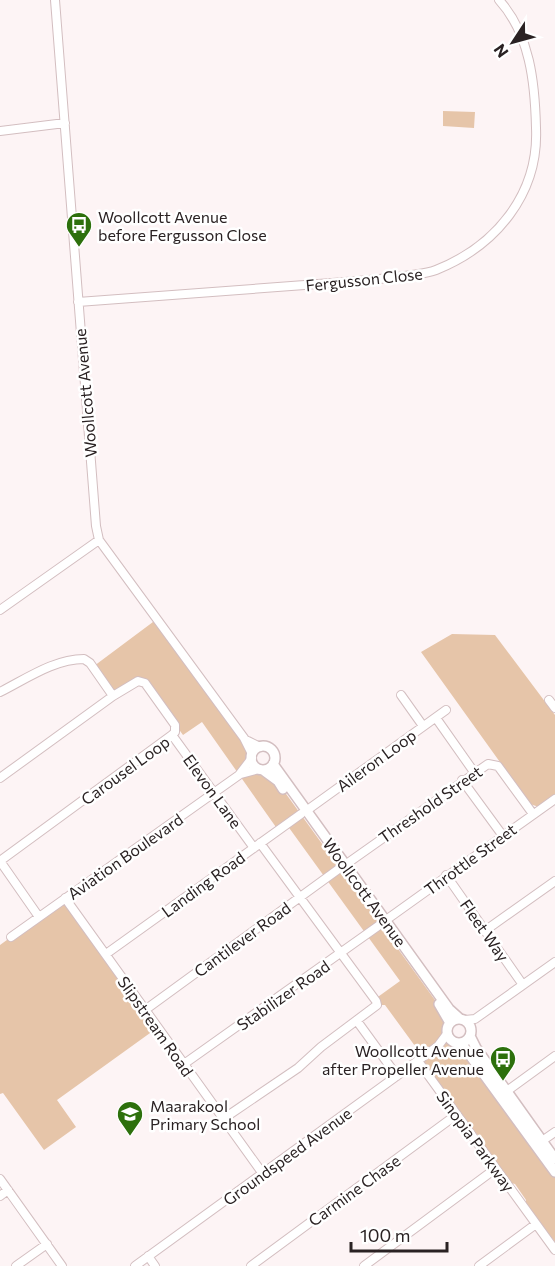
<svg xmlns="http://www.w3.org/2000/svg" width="555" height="1266" viewBox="0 0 555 1266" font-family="Commissioner,sans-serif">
  <rect width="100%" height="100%" fill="#fdf4f5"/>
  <path fill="#e6c5a9" d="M443 111 475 112 474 128 443 126Z
    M157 619 244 738 253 764 276 780 445 1014 447 1034 453 1042 461 1043 473 1063 555 1177V1242L526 1204V1200L515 1184 511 1183 485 1149C485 1143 477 1132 471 1130L418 1061 423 1057 385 1005H377L375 999 400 981 287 825 278 830 202 722 183 735 145 683 142 681 113 696 94 666Z
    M452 634 495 635 555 715V795L539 807 530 804 421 652Z
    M65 898 157 1028 57 1100 76 1127 44 1150 3 1093 0 1094V945Z"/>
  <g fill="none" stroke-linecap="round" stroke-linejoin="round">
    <g stroke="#d3bec0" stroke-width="10">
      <path id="minor" d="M55 0 96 526 99 540 244 738 252 754
        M0 131 65 123
        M78 302C158 296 238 290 318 284 347 282 376 280 405 276 415 274 426 274 436 270 496 246 539 194 536 128 535 83 530 34 499 0
        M0 610 99 540
        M0 692C26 679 54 659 84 659L90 663 113 696
        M401 695 423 726
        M549 700 555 708
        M436 718 474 772
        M172 735 254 848
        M248 741 260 747
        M241 774 259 769
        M0 778 113 696 138 681 145 683 175 725V732L172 735 0 861
        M462 780 503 836
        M306 811 446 710
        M0 861 39 917
        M345 865 488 764 498 766 533 814
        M446 875 523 985
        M65 898 263 1174
        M386 920 555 799
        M486 930 555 881
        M11 937 239 775 252 758
        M106 954 301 814
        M145 1010 340 868
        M465 1020 475 1019 555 962
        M357 1021 397 1076
        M418 1061 555 1250
        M184 1064 381 924
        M507 1091 555 1056
        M223 1119 298 1068 321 1047 377 1005 376 1001 260 843
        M542 1141 555 1132
        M0 1179 62 1266
        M0 1196 8 1190
        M148 1256 155 1266
        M16 1266 47 1244
        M135 1266 438 1046 447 1034
        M251 1266 456 1115
        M364 1266 495 1169
        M479 1266 536 1224"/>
    </g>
    <g stroke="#d3bec0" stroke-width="12">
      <path id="major" d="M251 758a12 12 0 1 1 24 0a12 12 0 1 1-24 0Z
        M273 764 449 1009 459 1018
        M263 770 278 781 283 789
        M439 1004 450 1023
        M447 1031a12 12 0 1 1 24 0a12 12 0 1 1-24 0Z
        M470 1036 476 1048 555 1159
        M461 1043 555 1172"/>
    </g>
    <use href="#minor" stroke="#fff" stroke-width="8"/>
    <use href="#major" stroke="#fff" stroke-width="9"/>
  </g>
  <defs>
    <g id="bus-pin" transform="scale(1.35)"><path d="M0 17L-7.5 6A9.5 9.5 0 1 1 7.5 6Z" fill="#2d700c" stroke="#fff"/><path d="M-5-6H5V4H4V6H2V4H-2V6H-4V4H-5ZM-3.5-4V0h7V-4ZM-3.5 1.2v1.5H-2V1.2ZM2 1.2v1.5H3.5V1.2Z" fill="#fff"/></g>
    <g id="school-pin" transform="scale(1.35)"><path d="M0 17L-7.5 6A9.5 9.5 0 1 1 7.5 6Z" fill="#2d700c" stroke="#fff"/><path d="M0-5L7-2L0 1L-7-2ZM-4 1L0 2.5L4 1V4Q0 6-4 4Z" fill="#fff"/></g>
  </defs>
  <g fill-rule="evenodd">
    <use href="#bus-pin" x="79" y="225"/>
    <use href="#bus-pin" x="503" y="1059"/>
    <use href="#school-pin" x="130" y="1114"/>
  </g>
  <g text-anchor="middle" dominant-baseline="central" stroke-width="5" stroke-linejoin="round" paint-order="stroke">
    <g font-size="16" fill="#2a2223" stroke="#fff" text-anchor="start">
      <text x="98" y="216">Woollcott Avenue<tspan x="98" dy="18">before Fergusson Close</tspan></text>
      <text x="484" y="1050" text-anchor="end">Woollcott Avenue<tspan x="484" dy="18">after Propeller Avenue</tspan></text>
      <text x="150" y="1105">Maarakool<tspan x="150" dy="18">Primary School</tspan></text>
    </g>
    <g font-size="16" fill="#2a2223" stroke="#fff">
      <text transform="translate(364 279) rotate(-6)">Fergusson Close</text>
      <text transform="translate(85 393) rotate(-95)">Woollcott Avenue</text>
      <text transform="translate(376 760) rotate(-36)">Aileron Loop</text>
      <text transform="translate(125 770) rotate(-36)">Carousel Loop</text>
      <text transform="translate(213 791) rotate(54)">Elevon Lane</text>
      <text transform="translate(430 804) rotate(-35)">Threshold Street</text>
      <text transform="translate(125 856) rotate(-35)">Aviation Boulevard</text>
      <text transform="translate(470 859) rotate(-36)">Throttle Street</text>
      <text transform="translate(203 884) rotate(-36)">Landing Road</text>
      <text transform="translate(365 892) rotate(54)">Woollcott Avenue</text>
      <text transform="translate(485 930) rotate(55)">Fleet Way</text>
      <text transform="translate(242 939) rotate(-36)">Cantilever Road</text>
      <text transform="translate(283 995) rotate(-35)">Stabilizer Road</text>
      <text transform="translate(156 1026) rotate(55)">Slipstream Road</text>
      <text transform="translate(476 1141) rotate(54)">Sinopia Parkway</text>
      <text transform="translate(287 1156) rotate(-36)">Groundspeed Avenue</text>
      <text transform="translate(354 1190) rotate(-36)">Carmine Chase</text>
    </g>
  </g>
  <g transform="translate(513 42) rotate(234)" stroke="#ffffff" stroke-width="4.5" paint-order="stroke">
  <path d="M0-4.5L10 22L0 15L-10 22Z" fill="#2a2223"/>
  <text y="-9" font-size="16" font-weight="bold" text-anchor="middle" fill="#2a2223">N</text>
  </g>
  <path d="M351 1242v9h96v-9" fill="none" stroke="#2a2223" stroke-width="3"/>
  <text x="360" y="1242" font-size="18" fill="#2a2223" stroke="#ffffff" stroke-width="4.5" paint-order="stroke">100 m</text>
</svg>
